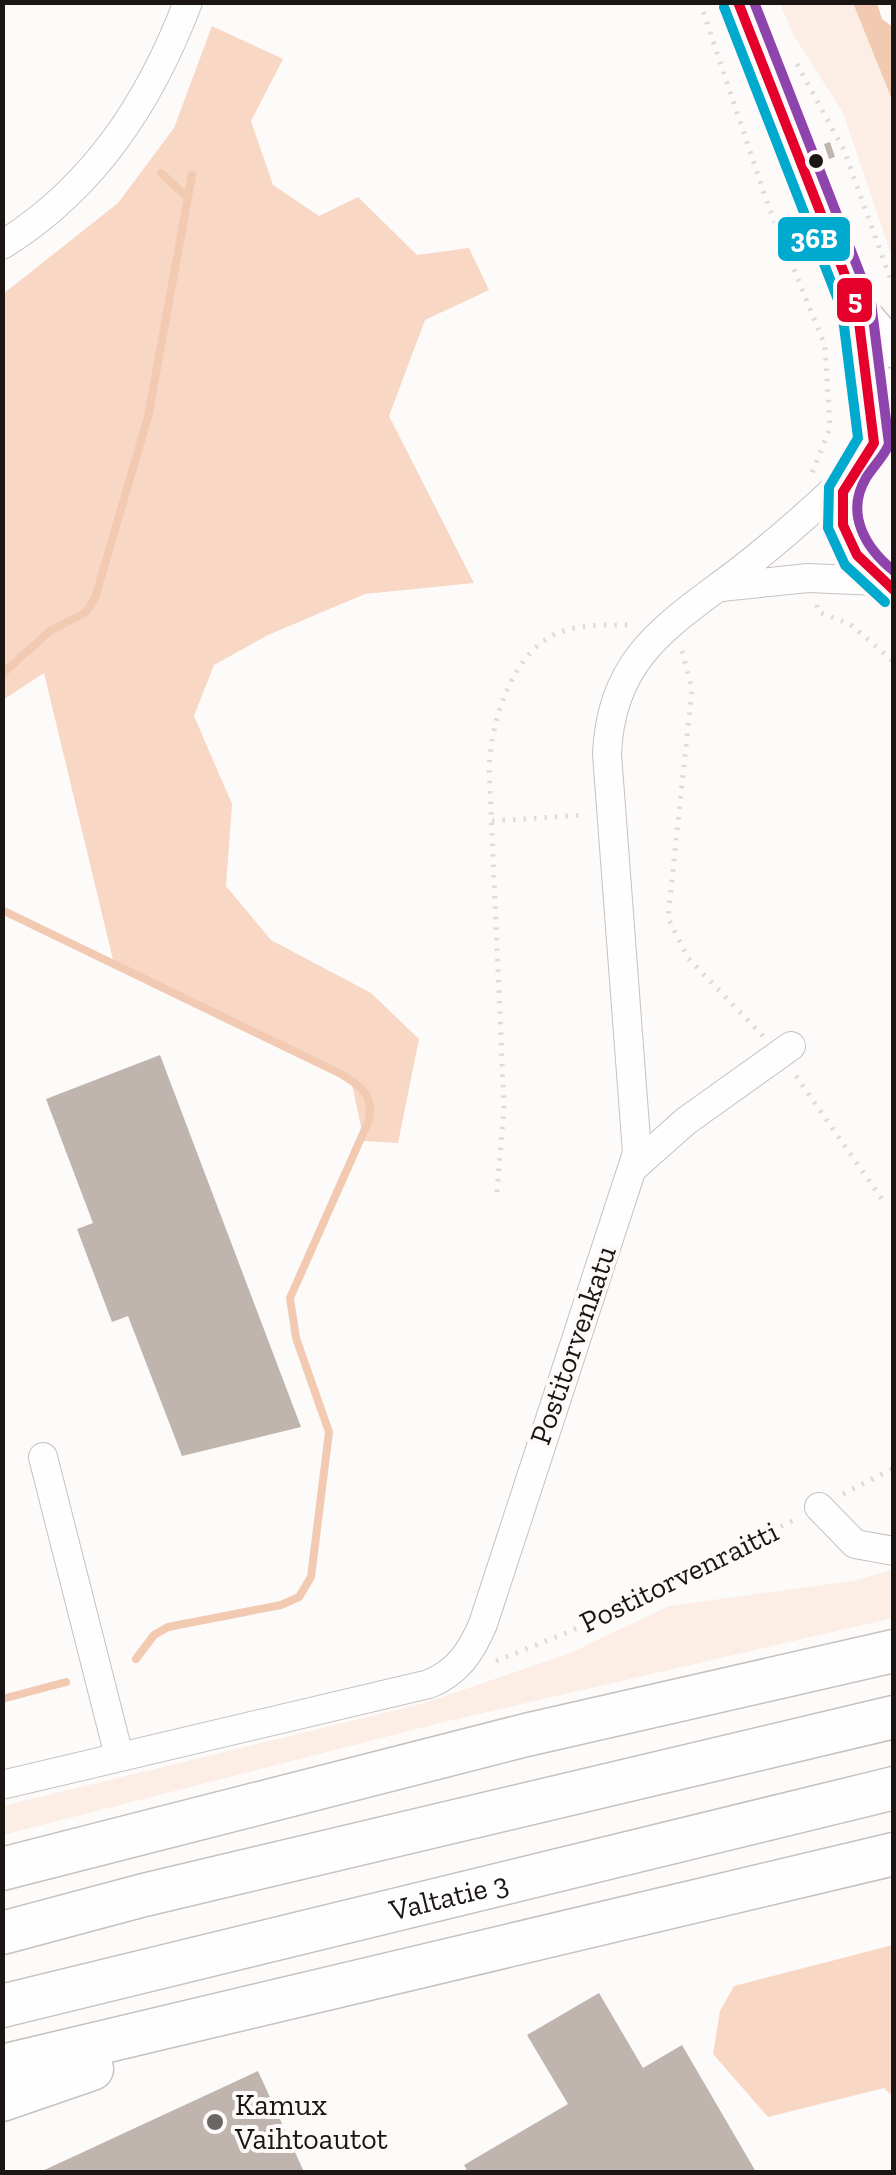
<svg xmlns="http://www.w3.org/2000/svg" width="896" height="2175" viewBox="0 0 896 2175" font-family="'Zilla Slab',serif">
  <rect width="100%" height="100%" fill="#fdfbfa"/>
  <path fill="#fcede5" d="M780 3H853L893 102V260L843 113 794 36Z
    M893 1570V1618L440 1723 3 1835V1806L425 1703 568 1654 669 1606 852 1581Z"/>
  <path fill="#f8d7c4" d="M212 26 283 59 251 121 273 185 319 216 358 197 417 255 469 248 489 290 425 320 389 416 474 583 365 594 268 635 214 665 194 716 232 804 226 886 271 940 371 993 419 1039 398 1143 364 1141 350 1075 115 968 44 673 3 700V294L118 203 174 128Z
    M893 1945V2097L884 2088 768 2117 713 2054 720 2011 734 1986Z"/>
  <path fill="#f2c9b1" d="M853 3H877L882 19 893 27V102Z"/>
  <g fill="none" stroke-linecap="round" stroke-linejoin="round">
    <path stroke="#f2c9b1" stroke-width="8" d="M161 173 187 197
      M2 674 50 631 86 612 95 598 148 417 192 175
      M2 910 341 1074C361 1086 374 1095 369 1120L290 1298 296 1338 329 1432 311 1577 299 1597 281 1605 168 1627 154 1635 136 1659
      M2 1699 66 1682"/>
  </g>
  <path fill="#bfb4ae" d="M830 142 835 157 829 159 824 144Z
    M160 1055 301 1427 182 1456 128 1316 112 1322 77 1229 93 1223 46 1099Z
    M599 1993 643 2068 682 2045 756 2172H468L464 2165 568 2104 527 2035Z
    M258 2071 304 2172H40Z"/>
  <g fill="none" stroke-linecap="round" stroke-linejoin="round">
    <g stroke="#c5c2c0" stroke-width="30">
      <path id="minor" d="M2 245C94 188 150 102 188 2
        M721 587 808 578 878 581
        M633 1168 686 1121 791 1046
        M43 1457 119 1756
        M819 1507 855 1544 894 1551
        M2 1785 429 1684C458 1672 471 1652 483 1624L637 1153 607 754C611 654 672 623 742 569 779 540 814 509 848 477"/>
    </g>
    <g stroke="#c5c2c0" stroke-width="38">
      <path id="major" d="M738 2 857 306 874 443
        M857 307 894 350
        M893 432C828 468 827 555 894 589"/>
    </g>
    <g stroke="#c5c2c0" stroke-width="45">
      <g id="highway">
        <path d="M2 1869 526 1735 894 1651"/>
        <path d="M2 1933 144 1895 894 1717"/>
        <path id="s1" d="M2 2006 894 1788"/>
        <path d="M2 2066 894 1854"/>
        <path d="M2 2100 92 2069"/>
      </g>
    </g>
    <path stroke="#dddcdb" stroke-width="5" stroke-dasharray="2.5 8" stroke-linecap="butt" d="M700 2 768 205 825 346 830 428 812 473
      M797 64 844 150 894 289
      M817 605 818 612 850 624 894 662
      M682 651 692 689 668 918 688 958 764 1037
      M492 821 584 815
      M796 1076 886 1205
      M497 1192 504 1107 489 766C492 718 513 648 563 631 585 624 610 625 633 625
      M843 1494 894 1468
      M496 1661 571 1631 798 1518"/>
    <use href="#minor" stroke="#fffefe" stroke-width="28"/>
    <use href="#major" stroke="#fffefe" stroke-width="35"/>
    <use href="#highway" stroke="#fffefe" stroke-width="42"/>
    <g stroke="#fefaf9" stroke-width="18">
      <path id="bus-1" d="M738 2 857 306 874 443 843 492V525L857 555 894 590"/>
    </g>
    <g stroke="#fefaf9" stroke-width="18">
      <path id="bus-2" d="M724 7 842 310 858 438 829 487 828 528 845 565 885 602"/>
    </g>
    <g stroke="#fefaf9" stroke-width="18">
      <path id="bus-3" d="M754 2 871 302 889 444C884 457 873 466 866 478 845 513 865 548 894 571"/>
    </g>
    <use href="#bus-1" stroke="#e4002b" stroke-width="10"/>
    <use href="#bus-2" stroke="#00a9ce" stroke-width="10"/>
    <use href="#bus-3" stroke="#8e44ad" stroke-width="10"/>
  </g>
  <circle fill="#1b1613" stroke="#fefaf9" stroke-width="4" cx="816" cy="161" r="9"/>
  <circle fill="#6a6664" stroke="#fefaf9" stroke-width="4" cx="215" cy="2122" r="10"/>
  <g text-anchor="middle" dominant-baseline="central" stroke-width="8" stroke-linejoin="round" paint-order="stroke">
    <g font-size="30" fill="#1b1613" stroke="#fefaf9">
      <text transform="translate(573 1345) rotate(-71)">Postitorvenkatu</text>
      <text transform="translate(679 1577) rotate(-26)">Postitorvenraitti</text>
      <text stroke="none"><textPath href="#s1" startOffset="460">Valtatie 3</textPath></text>
    </g>
    <g font-size="30" fill="#1b1613" stroke="#fefaf9" text-anchor="start">
      <text x="235" y="2105">Kamux<tspan x="235" dy="34">Vaihtoautot</tspan></text>
    </g>
  </g>
  <g stroke="#fefaf9" stroke-width="4">
    <rect x="776" y="215" width="76" height="48" rx="10" fill="#00a9ce"/>
    <rect x="835" y="276" width="39" height="48" rx="10" fill="#e4002b"/>
  </g>
  <g font-size="28" text-anchor="middle" font-weight="bold" fill="#fff">
    <text x="814" y="248">36B</text>
    <text x="855" y="309">5</text>
  </g>
  <rect width="896" height="2175" fill="none" stroke="#1b1613" stroke-width="10"/>
</svg>
